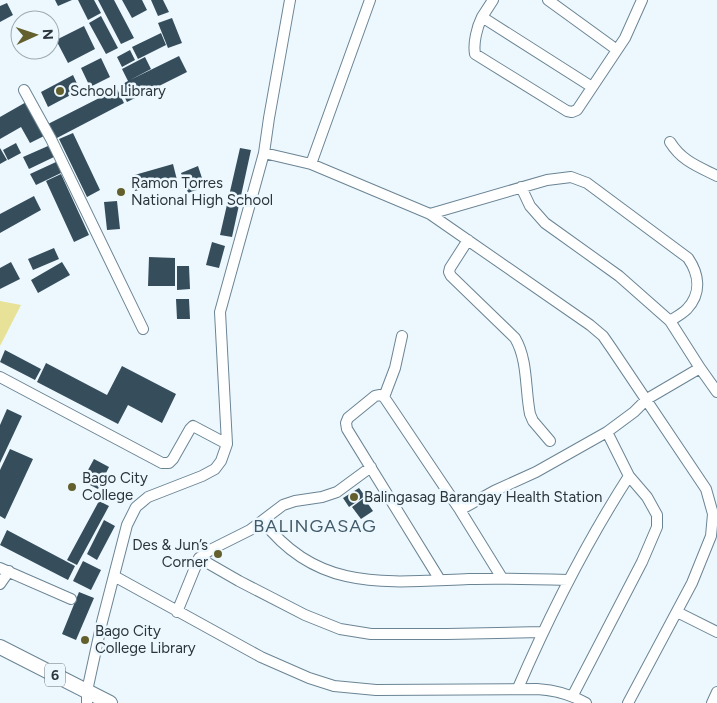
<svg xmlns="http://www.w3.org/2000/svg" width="717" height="703" viewBox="0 0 717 703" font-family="Figtree,sans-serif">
  <rect width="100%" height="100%" fill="#ecf8fe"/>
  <path fill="#e7e297" d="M0 301 21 305 0 346Z"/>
  <path fill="#364e5c" d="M55 0H72L58 6Z
    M78 0H94L101 13 88 20Z
    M98 0H114L134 38 121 44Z
    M122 0H142L147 10 132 18Z
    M151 0H163L169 12 158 16Z
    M7 3 13 15 0 22V6Z
    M101 16 118 48 106 54 89 23Z
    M172 18 182 43 168 48 158 23Z
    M84 26 95 49 68 63 56 40Z
    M161 33 166 45 138 59 132 47Z
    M130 50 135 60 122 67 117 57Z
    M179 56 187 72 127 102 119 86 128 81 122 69 145 57 151 69 130 80Z
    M101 58 110 77 90 87 81 68Z
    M73 75 80 90 48 107 41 92Z
    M117 89 124 103 55 139 48 124Z
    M28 101 46 135 30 143 21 127 0 139V117Z
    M73 133 100 190 87 197 59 139Z
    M16 143 21 153 8 160 3 150Z
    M48 146 54 157 29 169 23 157Z
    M0 148 7 160 0 164Z
    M240 148 251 150 232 237 220 235Z
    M56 162 61 173 36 185 30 174Z
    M173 164 177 180 135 191 131 176Z
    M198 166 205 187 188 193 181 173Z
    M61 174 89 235 74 242 46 181Z
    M34 196 41 210 0 233V214Z
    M117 201 120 229 107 230 104 202Z
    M212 242 225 246 219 268 206 265Z
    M54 248 59 259 33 270 28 259Z
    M149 257 175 258V286H148Z
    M11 262 20 279 0 289V268Z
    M62 262 70 275 38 293 31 280Z
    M177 266H189L190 289 177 290Z
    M176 299H189L190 319H177Z
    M5 350 41 369 35 380 0 362Z
    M46 363 107 395 122 366 176 394 162 423 128 405 118 424 37 382Z
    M7 409 22 416 0 463V425Z
    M10 449 33 459 5 519 0 516V470Z
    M94 459 109 467 98 489 82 481Z
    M359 488 365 496 349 507 343 498Z
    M364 498 373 511 361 519 352 507Z
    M99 501 109 506 77 565 67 560Z
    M104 520 115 526 97 560 87 554Z
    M7 530 75 566 68 580 0 545Z
    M83 561 101 570 91 590 73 581Z
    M79 592 94 598 76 640 62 634Z"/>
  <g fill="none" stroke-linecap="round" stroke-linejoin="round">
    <g stroke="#6b8494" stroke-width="12">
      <path id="minor" d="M548 0 617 50
        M482 17 493 0
        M592 87 482 17C477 27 473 43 475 54L567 111 572 112 577 110 625 38 642 0
        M24 90 51 139 143 329
        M670 142C682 161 697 166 717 176
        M264 153 311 164 430 214 590 325 603 336 612 349 706 489 713 514 711 536 692 583 628 703
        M311 164 370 0
        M430 214 547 180 571 177 587 183 688 258C699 274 702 293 687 309 682 314 676 317 670 321
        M468 240 450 268 449 272 451 276 515 338C528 360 525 389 530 414L533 421 550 441
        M700 368 717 392
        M0 377 162 463H169L173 459 190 429 193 426 227 444
        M384 397 395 368 402 336
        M460 510 494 491 536 472 607 432 634 412 647 399 700 368 670 321 619 276 545 223 530 206 521 187
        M263 521C318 593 388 582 469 579 502 578 535 579 568 580
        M199 558 239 581 305 615 340 629 371 634H447L542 632
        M0 568 71 599
        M114 576 261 657 309 678 334 686 376 690 537 689C555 690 570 694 586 703
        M440 580 347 429 346 423 348 418 375 396 380 395 384 397 460 510 502 578
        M0 584 9 571
        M177 612 199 558 212 549 250 530 283 505 295 501 322 497 337 492 371 467
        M677 612 717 632
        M518 688C550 614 586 543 629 476
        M573 695 642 562 657 527V515L647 497 629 476 607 432
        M87 703V691L102 622 127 525 136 507 148 497 202 476 215 469 221 461 227 444 220 312 264 153 269 118 290 0
        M712 703 717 692"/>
    </g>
    <g stroke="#6b8494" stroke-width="16">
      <path id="highway" d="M0 647 110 703"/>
    </g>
    <use href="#minor" stroke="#fff" stroke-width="10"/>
    <use href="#highway" stroke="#fff" stroke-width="14"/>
  </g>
  <g fill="#64602d" stroke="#ecf8fe" stroke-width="2">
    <circle cx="60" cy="91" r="5"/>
    <circle cx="121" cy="192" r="5"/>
    <circle cx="72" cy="487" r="5"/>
    <circle cx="354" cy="497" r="5"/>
    <circle cx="218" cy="554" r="5"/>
    <circle cx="85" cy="640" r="5"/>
  </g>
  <g text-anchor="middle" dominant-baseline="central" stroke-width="5" stroke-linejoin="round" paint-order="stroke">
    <rect fill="#ecf8fe" stroke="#647076" stroke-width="1" x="45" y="663.5" width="20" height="23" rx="4"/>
    <g font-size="14" font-weight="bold" fill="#2a353c">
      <text x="55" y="675">6</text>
    </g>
    <g font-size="15" fill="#2a353c" stroke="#ecf8fe" text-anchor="start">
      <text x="70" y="91">School Library</text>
      <text x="131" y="183">Ramon Torres<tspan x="131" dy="17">National High School</tspan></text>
      <text x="82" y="478">Bago City<tspan x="82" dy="17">College</tspan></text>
      <text x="364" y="497">Balingasag Barangay Health Station</text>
      <text x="208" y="545" text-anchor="end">Des &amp; Jun’s<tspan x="208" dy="17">Corner</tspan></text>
      <text x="95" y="631">Bago City<tspan x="95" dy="17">College Library</tspan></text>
    </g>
    <g font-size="18" letter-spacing="1" fill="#435b6a" stroke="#ecf8fe">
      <text x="315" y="526">BALINGASAG</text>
    </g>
  </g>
  <g transform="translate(35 35) rotate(87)"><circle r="24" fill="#ecf8fe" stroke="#9eaab0"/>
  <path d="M0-4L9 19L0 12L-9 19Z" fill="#64602d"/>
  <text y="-8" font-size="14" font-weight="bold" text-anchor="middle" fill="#2a353c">N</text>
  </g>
</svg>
